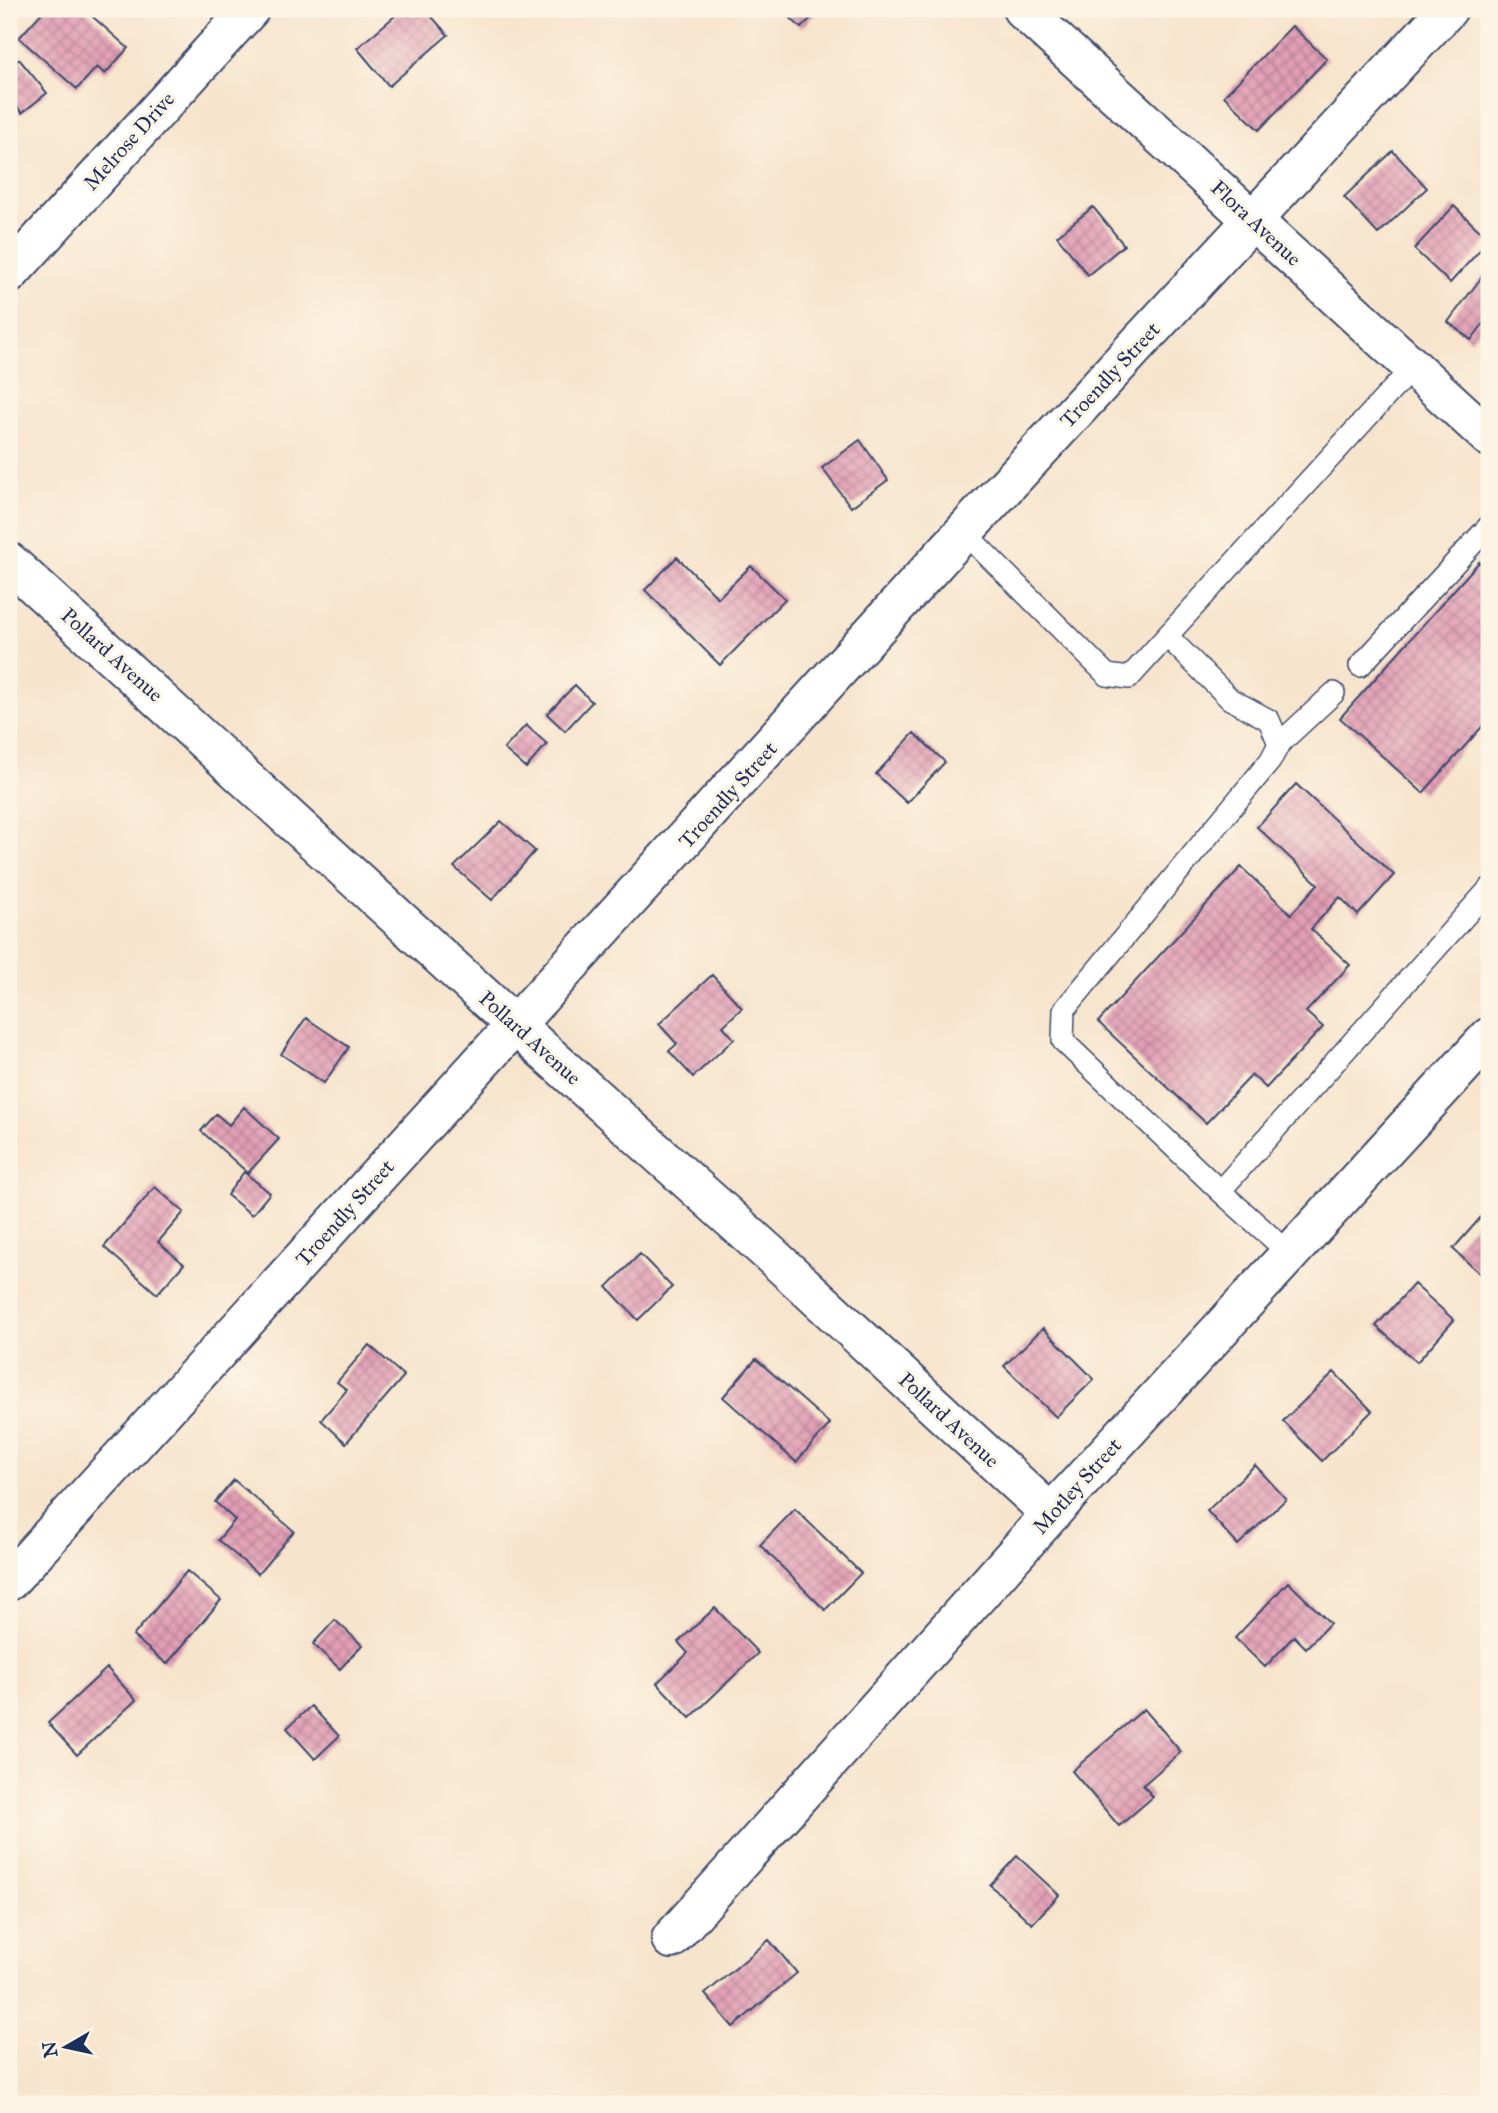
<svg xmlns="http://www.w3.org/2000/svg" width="1498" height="2113" viewBox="0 0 1498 2113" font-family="'IM FELL Great Primer',serif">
  <defs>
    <pattern id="building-cross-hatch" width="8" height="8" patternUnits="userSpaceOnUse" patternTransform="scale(1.75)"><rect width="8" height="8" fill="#e39fb5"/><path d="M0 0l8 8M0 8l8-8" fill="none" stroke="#b78296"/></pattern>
  </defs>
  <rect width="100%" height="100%" fill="#fcf5e5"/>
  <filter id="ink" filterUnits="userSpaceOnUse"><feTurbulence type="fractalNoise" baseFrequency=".0143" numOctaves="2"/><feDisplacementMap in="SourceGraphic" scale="14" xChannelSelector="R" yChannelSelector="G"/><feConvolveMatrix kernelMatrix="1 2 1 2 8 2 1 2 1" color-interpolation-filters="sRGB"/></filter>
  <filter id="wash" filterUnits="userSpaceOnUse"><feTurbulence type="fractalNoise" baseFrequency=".00686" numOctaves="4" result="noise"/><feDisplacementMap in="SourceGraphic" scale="28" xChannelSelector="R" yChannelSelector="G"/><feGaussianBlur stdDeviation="1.57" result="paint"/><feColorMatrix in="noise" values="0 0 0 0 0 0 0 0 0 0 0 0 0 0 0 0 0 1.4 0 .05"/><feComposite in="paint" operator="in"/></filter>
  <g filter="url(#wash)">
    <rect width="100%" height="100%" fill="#f7e4cc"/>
    <g id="blocks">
      <path fill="url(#building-cross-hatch)" d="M45 9H84L128 48 105 74 97 67 77 89 19 38Z
        M403 9H425L448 35 389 86 357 48Z
        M781 9H820L801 28Z
        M1292 26 1327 59 1259 130 1224 96Z
        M19 59 47 93 22 113 9 96V68Z
        M1393 151 1427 188 1378 234 1344 197Z
        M1454 206 1489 240 1450 283 1414 249Z
        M1093 207 1124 245 1088 275 1057 236Z
        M1484 274 1489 277V316L1471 340 1448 322Z
        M860 440 888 480 851 507 822 468Z
        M677 557 718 598 751 566 785 599 720 665 645 590Z
        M1479 562 1489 571V719L1423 793 1340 718Z
        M575 685 592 702 565 731 547 714Z
        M526 725 547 744 526 768 504 749Z
        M914 733 945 762 907 803 876 774Z
        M1296 784 1394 875 1358 915 1340 897 1311 929 1350 965 1306 1012 1323 1027 1266 1088 1252 1075 1206 1123 1098 1022 1241 867 1291 914 1318 884 1257 827Z
        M501 821 535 851 492 900 454 867Z
        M712 975 742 1008 723 1026 734 1039 693 1077 669 1051 677 1044 659 1024Z
        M306 1018 349 1047 324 1083 281 1054Z
        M244 1107 279 1139 248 1173 201 1131 216 1114 229 1125Z
        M244 1172 270 1193 252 1215 227 1195Z
        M155 1187 184 1212 158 1242 184 1264 157 1294 104 1247Z
        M1489 1208V1282L1453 1249Z
        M640 1254 672 1287 638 1320 607 1287Z
        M1414 1284 1454 1320 1417 1362 1376 1326Z
        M1043 1328 1094 1379 1056 1417 1004 1366Z
        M369 1345 404 1376 346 1443 321 1420 347 1390 337 1382Z
        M756 1359 830 1424 796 1462 723 1397Z
        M1334 1372 1372 1411 1322 1461 1283 1421Z
        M1255 1465 1286 1499 1238 1545 1207 1511Z
        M234 1480 294 1531 258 1574 218 1540 235 1520 215 1502Z
        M795 1509 861 1573 825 1610 760 1545Z
        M187 1571 221 1600 167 1664 133 1636Z
        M1288 1582 1330 1623 1306 1648 1294 1636 1265 1667 1235 1638Z
        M715 1608 758 1653 690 1718 657 1683 688 1653 678 1642Z
        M335 1620 362 1645 340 1669 313 1644Z
        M107 1668 136 1700 77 1755 48 1723Z
        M311 1706 339 1736 315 1759 287 1728Z
        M1144 1709 1181 1752 1143 1785 1153 1797 1119 1826 1072 1771Z
        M1017 1856 1059 1895 1032 1924 990 1885Z
        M769 1940 797 1973 733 2027 705 1994Z"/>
    </g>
  </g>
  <g filter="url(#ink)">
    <use href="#blocks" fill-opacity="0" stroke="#3c4a6e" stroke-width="2"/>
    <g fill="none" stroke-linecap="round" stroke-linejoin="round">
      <g stroke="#3c4a6e" stroke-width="24">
        <path id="service" d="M964 532 1107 675 1129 678 1167 636 1230 699 1269 720 1279 744 1270 761 1064 1010 1063 1041 1220 1191
          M1167 636 1413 367
          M1360 666 1489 526
          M1279 744 1334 693
          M1290 1254 1220 1191 1489 889"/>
      </g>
      <g stroke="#3c4a6e" stroke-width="42">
        <path id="minor" d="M9 274 250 9
          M9 562 516 1026 771 1255 1051 1514
          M9 1581 972 523 1448 9
          M671 1939 1057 1507 1489 1037"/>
      </g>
      <g stroke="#3c4a6e" stroke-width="42">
        <path id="tertiary" d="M1022 9 1489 437"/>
      </g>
      <use href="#service" stroke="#fff" stroke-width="21"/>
      <use href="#minor" stroke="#fff" stroke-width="38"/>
      <use href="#tertiary" stroke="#fff" stroke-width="38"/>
    </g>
  </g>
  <g text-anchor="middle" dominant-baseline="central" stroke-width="6" stroke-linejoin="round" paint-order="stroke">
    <g font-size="21" fill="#1b2f5e" stroke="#fcf5e5">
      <text transform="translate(129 141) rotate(-48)">Melrose Drive</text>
      <text transform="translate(1256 223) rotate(43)">Flora Avenue</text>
      <text transform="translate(1110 375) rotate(-47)">Troendly Street</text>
      <text transform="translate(112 655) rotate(42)">Pollard Avenue</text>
      <text transform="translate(728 795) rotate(-48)">Troendly Street</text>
      <text transform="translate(530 1038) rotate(42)">Pollard Avenue</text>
      <text transform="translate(345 1213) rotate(-48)">Troendly Street</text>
      <text transform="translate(949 1420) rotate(43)">Pollard Avenue</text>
      <text transform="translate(1077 1486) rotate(-48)">Motley Street</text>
    </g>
  </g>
  <rect width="1498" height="2113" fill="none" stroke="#fcf5e5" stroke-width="35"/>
  <g transform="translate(66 2047) rotate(261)" stroke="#fcf5e5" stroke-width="5" paint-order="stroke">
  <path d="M0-5L12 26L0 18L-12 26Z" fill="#1b2f5e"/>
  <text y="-10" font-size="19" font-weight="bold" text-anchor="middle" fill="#1b2f5e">N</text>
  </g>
</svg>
